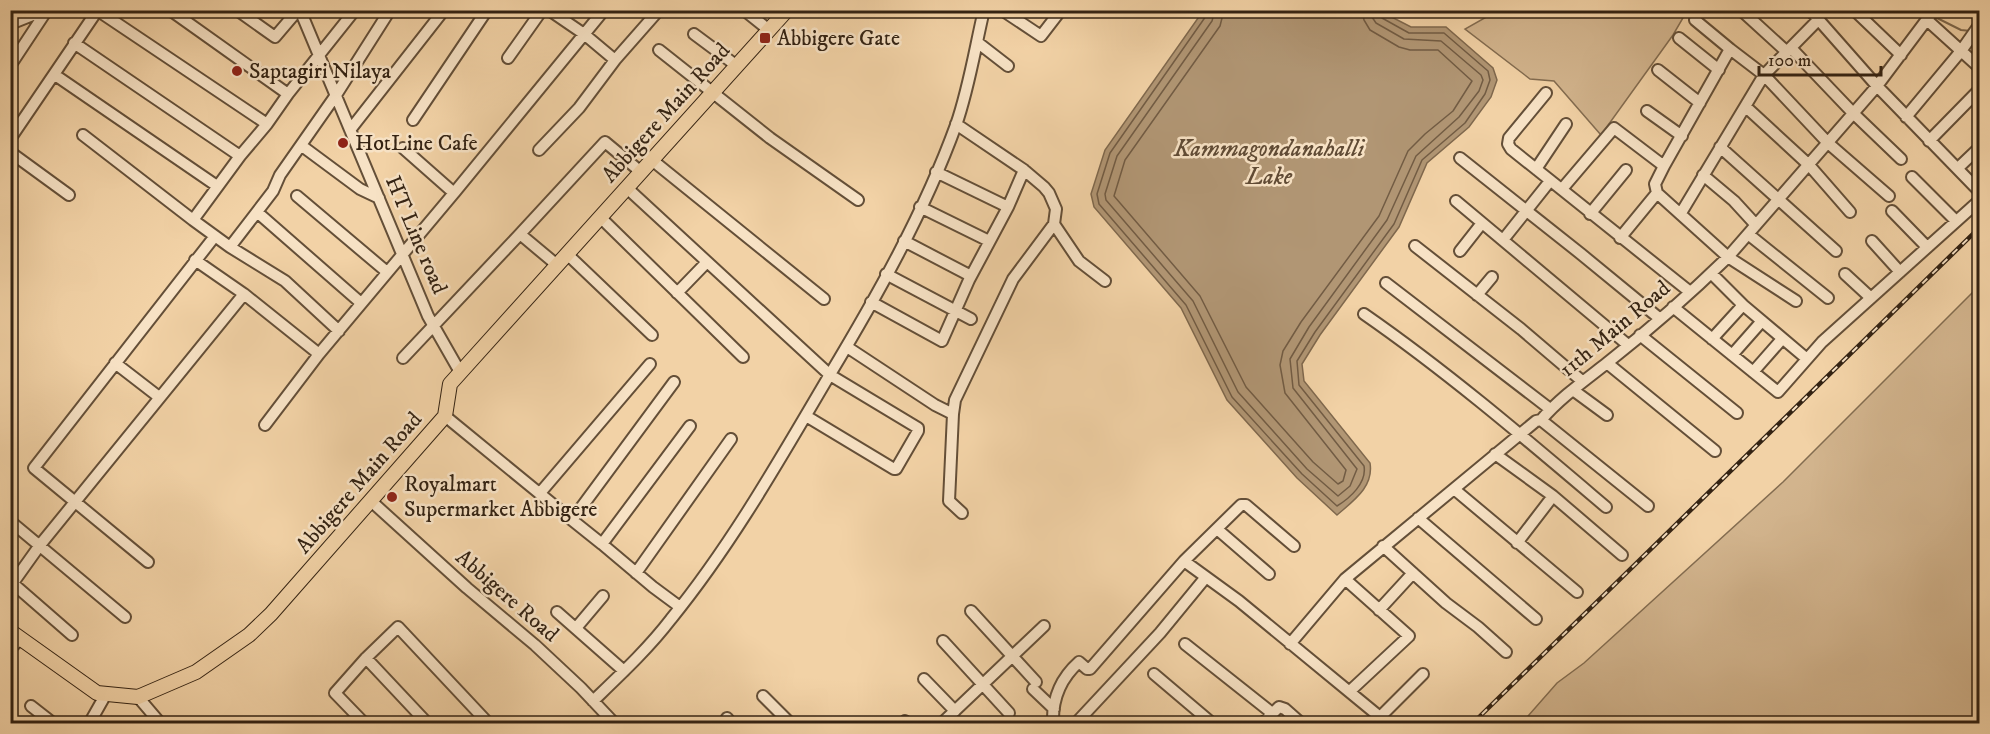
<svg xmlns="http://www.w3.org/2000/svg" width="1990" height="734" viewBox="0 0 1990 734" font-family="'IM FELL DW Pica',serif">
  <rect width="100%" height="100%" fill="#f2d2a6"/>
  <filter id="stains"><feTurbulence type="fractalNoise" baseFrequency=".00333" numOctaves="4"/><feColorMatrix values="0 0 0 0 .2 0 0 0 0 .09 0 0 0 0 .02 0 0 0 .5 -.17"/></filter>
  <radialGradient id="worn" r=".72"><stop offset=".6" stop-color="#630" stop-opacity="0"/><stop offset="1" stop-color="#630" stop-opacity=".3"/></radialGradient>
  <path fill="#d2b48d" stroke="#836c50" stroke-width="1.5" d="M1497 11V10L1687 11 1673 35 1601 135 1554 81 1530 79 1465 29Z
    M1979 286V723H1522L1557 683 1584 663 1783 482Z"/>
  <path fill="#b19674" stroke="#7f684d" stroke-width="1.5" d="M1203 11H1380L1411 27H1446L1493 68 1497 80 1491 97 1469 127 1427 163 1399 227 1320 335 1302 364 1304 381 1370 463C1374 487 1353 501 1337 515L1297 478 1227 400 1181 308 1094 207 1091 194 1105 150Z"/>
  <g fill="none" stroke-linecap="round" stroke-linejoin="round">
    <path stroke="#725c44" stroke-width="1.5" d="M1207 10 1206 16 1110 153 1097 194 1099 204 1186 305 1232 397 1302 474 1337 506C1350 498 1367 483 1364 466L1299 385 1297 361 1315 332 1394 224 1422 160 1465 123 1485 94 1490 80 1488 71 1444 33H1409L1382 18 1379 10
      M1215 10 1212 21 1117 156 1105 194 1106 200 1193 301 1238 392 1307 469 1338 496 1350 486 1357 469 1293 388 1290 359 1309 327 1387 220 1416 156 1459 117 1479 91 1483 80 1481 75 1441 41 1404 39 1376 23 1372 17 1371 10
      M1224 10 1220 26 1125 160 1114 196 1200 296 1246 387 1313 462 1338 484 1343 481 1346 470 1285 393 1280 365 1283 351 1301 322 1379 216 1408 151 1425 134 1453 111 1472 81 1438 50H1410L1399 47 1370 30 1364 20 1362 10"/>
    <path stroke="#7f684d" stroke-width="2" d="M1935 17 1961 30 1971 31"/>
    <g stroke="#644f38" stroke-width="14">
      <path id="minor" d="M170 10 288 94 267 124
        M237 10 275 37 298 10
        M300 10 428 316 460 372
        M549 10 584 34 615 60
        M744 10 769 30
        M1002 10 1041 36 1061 10
        M1741 10 1787 52
        M1810 10 1877 86 1980 192
        M1854 10 1901 55
        M1695 20 1730 49
        M1927 20 1980 68
        M10 24 45 10
        M694 34 737 66
        M1679 38 1719 70
        M977 42 1008 66
        M74 43 240 156
        M1791 48 1853 113 1901 159
        M659 50 770 138 858 200
        M508 58 542 10
        M10 66 47 10
        M1658 70 1700 103
        M55 75 217 186
        M1546 93 1509 138 1508 144 1511 149 1690 292
        M288 94 355 10
        M1746 107 1809 165 1850 212
        M1647 111 1682 136
        M1906 117 1961 51 1980 24
        M413 120 487 10
        M350 130 444 10
        M83 135 193 220 240 156 267 124 97 10
        M10 139 97 11
        M1929 141 1980 89
        M302 146 360 189 379 198
        M1720 147 1836 251
        M539 150 579 108 615 60 659 10
        M10 152 69 195
        M1460 158 1581 254 1659 318
        M652 160 824 299
        M1958 168 1980 147
        M1536 169 1566 124
        M936 172 1008 207
        M1703 175 1734 201 1756 225
        M1912 177 1956 221
        M627 188 830 375 918 428V431L896 469H894L806 416
        M1562 189 1614 128 1664 166
        M454 193 604 10
        M297 196 387 272
        M1456 201 1628 345
        M920 207 989 241
        M1892 211 1927 247
        M257 212 361 303
        M1681 213 1764 75 1818 20
        M1590 214 1626 170
        M600 217 743 357
        M193 220 230 247 273 191 280 175 336 95 390 10
        M1054 224 1079 261 1105 281
        M520 234 605 142 641 172
        M1748 234 1828 298
        M1620 238 1657 193
        M1503 240 1550 181
        M904 241 971 276
        M1872 241 1900 272
        M1415 246 1521 329 1582 381
        M230 247 285 281 339 331
        M1460 251 1482 223
        M567 254 652 335
        M1711 273 1743 305 1807 359
        M886 274 971 319
        M1845 274 1871 298
        M1386 283 1550 409
        M677 293 707 262
        M244 294 319 354
        M1477 295 1492 277
        M1796 301 1728 257 1657 193 1655 184 1664 166 1730 49 1764 75 1828 143 1889 196
        M871 302 942 341 969 280 1008 207 1024 170
        M1673 307 1778 392 1822 342 1980 200
        M1364 314C1449 373 1527 440 1606 507
        M1640 335 1737 413
        M1712 339 1743 305
        M847 347 935 405 953 414 949 501 962 513
        M1732 355 1762 321
        M403 358 520 234 557 265
        M115 363 159 397
        M1607 363 1715 451
        M1753 372 1782 339
        M674 382 572 520 602 544 690 426
        M1573 390 1607 415
        M953 414 955 400 1013 279 1054 224 1056 209 1049 193 1044 187 1024 170 956 124
        M445 416 572 520
        M1541 420 1648 506
        M265 425 319 354 454 193 403 148
        M1495 454 1553 496 1622 555
        M1454 489 1577 592
        M540 493 650 364
        M371 501 467 588 535 645 581 688 615 724
        M1418 518 1536 619
        M10 521 125 617
        M1217 529 1269 574
        M1517 543 1553 496
        M602 544 653 587 680 607
        M1383 546 1446 603 1478 627 1506 652
        M1184 561 1206 577
        M148 562 34 468 215 236
        M636 573 731 439
        M1345 579 1409 636 1350 691
        M10 581 72 635
        M10 587 40 545 244 294 195 260
        M1379 610 1413 573
        M971 611 1036 682
        M557 612 624 671
        M576 628 603 596
        M943 641 1009 713
        M1185 644 1272 713
        M1290 644 1345 579 1536 421 1541 420C1560 398 1584 381 1607 363 1649 330 1690 294 1728 257L1877 86 1934 10
        M10 649 20 639
        M366 658 428 724
        M1154 674 1213 724
        M924 679 955 711
        M1033 689 1054 709
        M763 696 791 724
        M138 697 161 724
        M593 701C620 675 648 649 671 619 732 544 780 459 829 376 877 296 924 213 956 125 969 88 975 48 984 10
        M31 706 54 724
        M727 718 732 724
        M905 721 907 724
        M89 724 106 694
        M365 724 335 693 366 658 398 627 489 724
        M941 724 1044 626
        M1053 724C1052 699 1061 678 1079 662L1087 669H1090L1184 561 1241 505H1246L1294 546
        M1079 724 1077 722 1160 633 1206 577 1239 601 1380 717 1423 674
        M1262 724 1279 707 1285 709 1302 724"/>
    </g>
    <g stroke="#342313" stroke-width="16">
      <path id="major" d="M10 631 97 693 138 697 196 672 249 635 271 614 445 416 450 384 787 10"/>
    </g>
    <use href="#minor" stroke="#f7e2c5" stroke-width="10"/>
    <use href="#major" stroke="#f2d2a6" stroke-width="14"/>
    <g stroke="#342313" stroke-width="4.5">
      <path id="rail" d="M1472 724 1980 227"/>
    </g>
    <use href="#rail" stroke="#f7e2c5" stroke-width="2" stroke-dasharray="7" stroke-linecap="butt"/>
  </g>
  <g fill="#8f2418" stroke="#f7e2c5" stroke-width="2">
    <rect x="759" y="32" width="12" height="12" rx="3"/>
    <circle cx="237" cy="71" r="6"/>
    <circle cx="343" cy="143" r="6"/>
    <circle cx="392" cy="497" r="6"/>
  </g>
  <g text-anchor="middle" dominant-baseline="central" stroke-width="5" stroke-linejoin="round" paint-order="stroke">
    <g font-size="22" fill="#342313" stroke="#f7e2c5" text-anchor="start">
      <text x="777" y="38">Abbigere Gate</text>
      <text x="249" y="71">Saptagiri Nilaya</text>
      <text x="355" y="143">HotLine Cafe</text>
      <text x="404" y="484">Royalmart<tspan x="404" dy="25">Supermarket Abbigere</tspan></text>
    </g>
    <g font-size="22" fill="#342313" stroke="#f7e2c5">
      <text transform="translate(666 113) rotate(-48)">Abbigere Main Road</text>
      <text transform="translate(416 235) rotate(67)">HT Line road</text>
      <text transform="translate(1615 329) rotate(-40)">11th Main Road</text>
      <text transform="translate(359 483) rotate(-49)">Abbigere Main Road</text>
      <text transform="translate(507 596) rotate(41)">Abbigere Road</text>
    </g>
    <g font-size="24" font-style="italic" fill="#604b35" stroke="#f7e2c5">
      <text x="1269" y="149">Kammagondanahalli<tspan x="1269" dy="28">Lake</tspan></text>
    </g>
  </g>
  <rect width="1990" height="734" fill="none" stroke="#f2d2a6" stroke-width="36"/>
  <rect x="12" y="12" width="1966" height="710" fill="none" stroke="#342313" stroke-width="3"/>
  <rect x="18" y="18" width="1954" height="698" fill="none" stroke="#342313" stroke-width="1.5"/>
  <path d="M1759 66v9h122v-9" fill="none" stroke="#342313" stroke-width="3"/>
  <text x="1768" y="66" font-size="18" fill="#342313" stroke="#f7e2c5" stroke-width="4.5" paint-order="stroke">100 m</text>
  <rect width="100%" height="100%" filter="url(#stains)"/>
  <rect width="100%" height="100%" fill="url(#worn)"/>
</svg>
